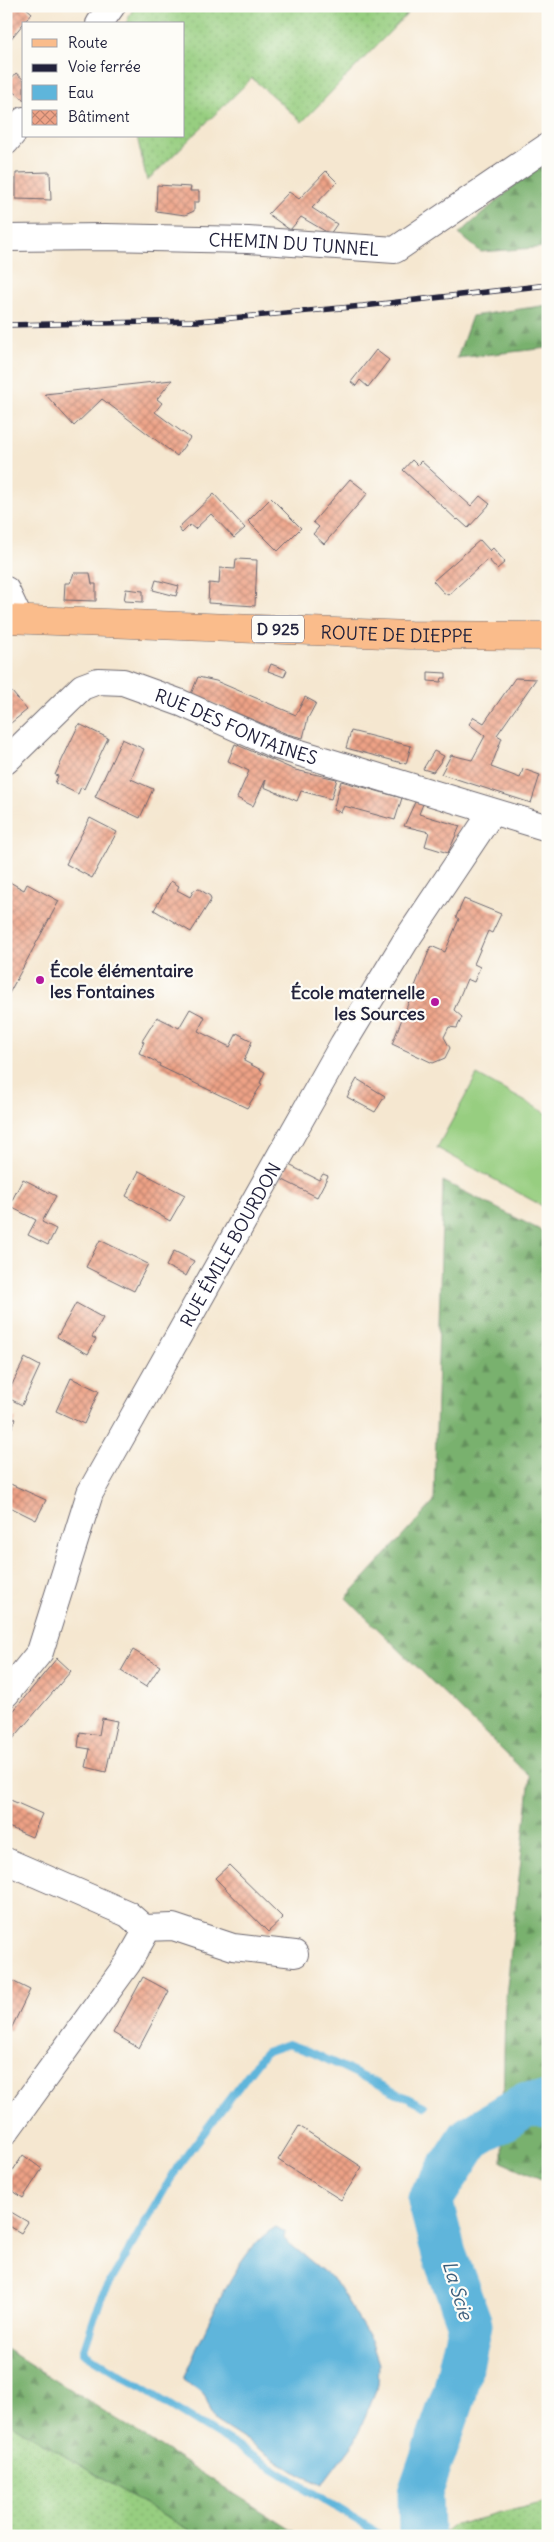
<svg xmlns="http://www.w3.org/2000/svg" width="554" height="2542" viewBox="0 0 554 2542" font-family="Delius,sans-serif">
  <defs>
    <pattern id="grass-dots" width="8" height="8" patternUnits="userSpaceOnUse" patternTransform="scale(1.25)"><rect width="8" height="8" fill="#97ce80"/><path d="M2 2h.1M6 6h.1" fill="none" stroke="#82b170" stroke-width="1.8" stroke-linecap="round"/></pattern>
    <pattern id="forest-firs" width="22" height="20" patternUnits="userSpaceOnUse" patternTransform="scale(1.25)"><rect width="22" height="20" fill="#79b16e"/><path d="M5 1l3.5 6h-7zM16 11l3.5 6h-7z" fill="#63905c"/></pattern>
    <pattern id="building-cross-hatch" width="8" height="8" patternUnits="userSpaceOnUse" patternTransform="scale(1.25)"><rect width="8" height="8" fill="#eea286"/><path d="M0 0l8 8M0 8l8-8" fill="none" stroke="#c0846f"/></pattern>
  </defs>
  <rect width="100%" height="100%" fill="#fdfcf7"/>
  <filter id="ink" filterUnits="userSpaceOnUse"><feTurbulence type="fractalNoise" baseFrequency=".02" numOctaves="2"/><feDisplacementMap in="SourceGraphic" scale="10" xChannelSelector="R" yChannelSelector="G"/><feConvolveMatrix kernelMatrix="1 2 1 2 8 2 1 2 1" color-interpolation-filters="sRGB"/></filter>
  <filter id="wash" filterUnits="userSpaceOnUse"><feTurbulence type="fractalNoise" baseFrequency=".0096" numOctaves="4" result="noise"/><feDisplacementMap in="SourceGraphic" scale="20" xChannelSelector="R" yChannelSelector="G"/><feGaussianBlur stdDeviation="1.12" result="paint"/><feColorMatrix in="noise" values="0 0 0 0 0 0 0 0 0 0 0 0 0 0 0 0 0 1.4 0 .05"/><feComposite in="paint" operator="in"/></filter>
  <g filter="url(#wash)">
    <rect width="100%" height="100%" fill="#f5e7d0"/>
    <path fill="url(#grass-dots)" stroke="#5c785e" d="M134 6H415L302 122 252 78 147 181 137 136H184V24H126Z
      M6 2421 199 2536H6Z
      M548 2501V2536H438L451 2526Z"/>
    <path fill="url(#forest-firs)" stroke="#4e6a54" d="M548 156V247L481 252 459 234Z
      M548 305V348L457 358 472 316Z
      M443 1181 548 1234V2182L502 2162 505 2005 530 1777 346 1598 434 1502Z
      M6 2349 301 2536H199L6 2421Z"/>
    <path fill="#97ce80" stroke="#5c785e" d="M477 1075 548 1114V1209L437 1148Z"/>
    <path fill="#5eb5db" stroke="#406c8b" d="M276 2227 285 2232 284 2239 335 2281 371 2340 379 2364 378 2385 355 2441 322 2485 300 2475 215 2421 204 2394 183 2379C203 2337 236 2248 276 2227Z"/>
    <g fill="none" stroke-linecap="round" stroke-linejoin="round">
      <path stroke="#5eb5db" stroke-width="8" d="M383 2536 83 2352 101 2298 177 2168 265 2052 288 2044 313 2053 424 2106"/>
      <path stroke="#5eb5db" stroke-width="45" d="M421 2536 420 2493 455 2392 470 2324 444 2254 430 2200 470 2138 527 2104 548 2105"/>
    </g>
    <g id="blocks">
      <path fill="url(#building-cross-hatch)" d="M6 6H24L32 13 9 41 6 38Z
        M16 73 24 80V100L6 85Z
        M326 171 337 182 312 208 337 224 330 234 301 217 290 230 268 214 289 192 299 199Z
        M50 172 51 200 16 199V173Z
        M157 185 191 187 190 191H199V202H194V211L185 215 156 211Z
        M376 350 389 360 368 387 360 380 356 386 351 382Z
        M172 380 157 399 162 403 155 412 190 438 177 456 102 399 74 426 45 394Z
        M412 460 417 465 421 461 471 506 480 496 490 504 468 528 458 519 457 520 403 470Z
        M350 479 368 493 324 544 313 534 319 527 313 522Z
        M214 494 245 528 234 538 211 514 195 529 190 525 182 533 178 528Z
        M271 498 301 528 278 551 248 521Z
        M480 540 490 551 493 548 505 562 497 569 488 559 448 595 443 592 433 581Z
        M236 559 257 560 255 606 208 603 209 583 219 584 220 568 235 569Z
        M74 573H90L92 584H96V601L64 600 65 583H70Z
        M156 580 179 586 176 596 153 590Z
        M126 589 143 591V602L124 601Z
        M271 664 287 670 284 677 268 671Z
        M428 672 446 673V678H442L441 682 428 681Z
        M198 677 216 681 296 715 305 697 316 703 308 718 303 738 287 734 191 694Z
        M515 678 536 679 497 735 502 738 491 767 520 778 523 769 540 775 531 803 441 774 451 755 472 760 485 736 469 724 474 717 484 723Z
        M12 692 27 710 6 727V696Z
        M79 724 108 738 84 789 81 787 78 794 55 783 58 776 55 775Z
        M351 731 411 746 406 764 346 748Z
        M122 739 144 749 131 779 153 789 140 818 95 797Z
        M235 744 295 770 337 779 331 799 301 791 297 801 264 787 266 779 253 806 237 798 249 771 228 761Z
        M434 751 444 756 441 761 433 772 423 769Z
        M341 781 402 798 395 820 344 806 341 812 333 810Z
        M415 802 423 804 419 814 460 826 448 853 425 846 429 832 404 826Z
        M90 818 117 832 92 878 66 864Z
        M6 880 24 890 27 884 59 901 6 999V927L9 922 6 921Z
        M171 881 179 886 177 890 190 897 194 890 199 889 210 896 211 900 191 932 154 910Z
        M464 899 501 914 492 933 488 931 474 964 480 967 474 982 467 979 454 1010 462 1017 457 1028 449 1027 444 1037 450 1048 445 1058 433 1063 392 1044 431 946 445 952 459 919 456 917Z
        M190 1009 205 1017 198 1031 230 1047 237 1033 252 1041 244 1061 265 1072 260 1083 262 1084 247 1108 159 1066 160 1064 139 1053 144 1042 142 1041 157 1017 179 1028Z
        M357 1079 385 1096 375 1112 347 1097Z
        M287 1164 319 1180 323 1174 328 1176 317 1197 281 1179Z
        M139 1171 185 1195 170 1221 126 1196Z
        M23 1179 56 1196 42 1222 56 1229 48 1245 28 1235 36 1220 9 1206Z
        M100 1240 148 1264 134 1291 86 1267Z
        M174 1251 194 1261 186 1276 166 1266Z
        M76 1303 103 1318 92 1337 96 1339 88 1354 57 1337Z
        M25 1358 40 1366 22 1405 6 1397Z
        M71 1378 99 1391 84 1424 56 1411Z
        M6 1408 11 1410 8 1416 16 1419 6 1440Z
        M6 1482 46 1500 36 1520 6 1505Z
        M133 1650 160 1666 146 1687 121 1671Z
        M57 1658 71 1671 6 1747V1720Z
        M102 1718 117 1721 106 1772 86 1767 90 1749 78 1747 80 1732 99 1735Z
        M6 1798 42 1814 32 1837 6 1826Z
        M229 1865 283 1918 268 1932 215 1878Z
        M143 1977 169 1991 139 2048 113 2033Z
        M6 1978 30 1990 10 2031 6 2030Z
        M299 2126 362 2167 341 2200 278 2160Z
        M23 2155 42 2169 23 2198 6 2186V2181Z
        M11 2212 28 2222 21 2233 6 2224Z"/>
    </g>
  </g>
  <g filter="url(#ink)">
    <use href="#blocks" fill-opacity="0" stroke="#6c676f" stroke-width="1"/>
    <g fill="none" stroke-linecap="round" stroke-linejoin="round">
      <g stroke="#6c676f" stroke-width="28">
        <g id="minor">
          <path d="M99 24 112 6"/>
          <path d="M6 142 24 120"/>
          <path id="s1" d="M6 238 105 237 248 240 395 250 548 146"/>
          <path d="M6 590 20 620"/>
          <path id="s2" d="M6 761 82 687 98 681 123 682 181 703 277 746 548 828"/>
          <path id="s3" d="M6 1694 40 1652 90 1493 343 1044 405 942 492 812"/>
          <path d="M6 1861 128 1914 144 1928V1935L128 1963 6 2131"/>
          <path d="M144 1928 173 1927 233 1947 295 1954"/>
        </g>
      </g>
      <g stroke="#6c676f" stroke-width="29">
        <g id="primary">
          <path id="s4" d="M6 619 410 635 548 636"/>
        </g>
      </g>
      <use href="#minor" stroke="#fff" stroke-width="26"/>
      <use href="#primary" stroke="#fabc8b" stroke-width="28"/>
      <g stroke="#22223b" stroke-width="5.5">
        <path id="rail" d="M6 325 198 321 363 306 548 285"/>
      </g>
      <use href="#rail" stroke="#fdfcf7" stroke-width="4" stroke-dasharray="11" stroke-linecap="butt"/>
    </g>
  </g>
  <g fill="#b5179e" stroke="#fdfcf7" stroke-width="2">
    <circle cx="40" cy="980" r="5"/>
    <circle cx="435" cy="1002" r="5"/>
  </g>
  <g text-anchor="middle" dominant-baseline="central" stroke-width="4.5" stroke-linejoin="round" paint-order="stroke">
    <rect fill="#fdfcf7" stroke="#646373" stroke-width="1" x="252" y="615.5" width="52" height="27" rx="4"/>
    <g font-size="16" font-weight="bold" fill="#22223b">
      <text x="278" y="629">D 925</text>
    </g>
    <g font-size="18" fill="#22223b" stroke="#fdfcf7">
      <text stroke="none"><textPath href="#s1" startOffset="288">CHEMIN DU TUNNEL</textPath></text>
      <text stroke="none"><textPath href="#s4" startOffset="391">ROUTE DE DIEPPE</textPath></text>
      <text stroke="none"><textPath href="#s2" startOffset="270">RUE DES FONTAINES</textPath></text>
      <text stroke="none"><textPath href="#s3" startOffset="506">RUE ÉMILE BOURDON</textPath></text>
    </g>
    <g font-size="18" font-weight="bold" fill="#22223b" stroke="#fdfcf7" text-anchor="start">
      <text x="50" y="970">École élémentaire<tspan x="50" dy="21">les Fontaines</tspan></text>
      <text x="425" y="992" text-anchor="end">École maternelle<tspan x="425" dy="21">les Sources</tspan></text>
    </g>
    <g font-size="19" font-style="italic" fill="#3a5d7b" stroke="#fdfcf7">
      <text transform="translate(458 2290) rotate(73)">La Scie</text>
    </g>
  </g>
  <rect width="554" height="2542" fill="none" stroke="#fdfcf7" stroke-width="25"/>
  <rect x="22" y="22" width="162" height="115" fill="#fdfcf7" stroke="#a5a5ac"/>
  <rect x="32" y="39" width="25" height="8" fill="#fabc8b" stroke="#a5a5ac"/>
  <text x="68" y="48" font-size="15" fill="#22223b">Route</text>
  <rect x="32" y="64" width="25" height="8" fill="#22223b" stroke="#a5a5ac"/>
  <text x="68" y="72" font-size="15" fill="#22223b">Voie ferrée</text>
  <rect x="32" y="85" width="25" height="15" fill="#5eb5db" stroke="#a5a5ac"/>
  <text x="68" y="98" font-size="15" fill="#22223b">Eau</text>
  <rect x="32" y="110" width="25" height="15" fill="url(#building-cross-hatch)" stroke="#a5a5ac"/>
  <text x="68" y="122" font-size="15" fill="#22223b">Bâtiment</text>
</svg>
